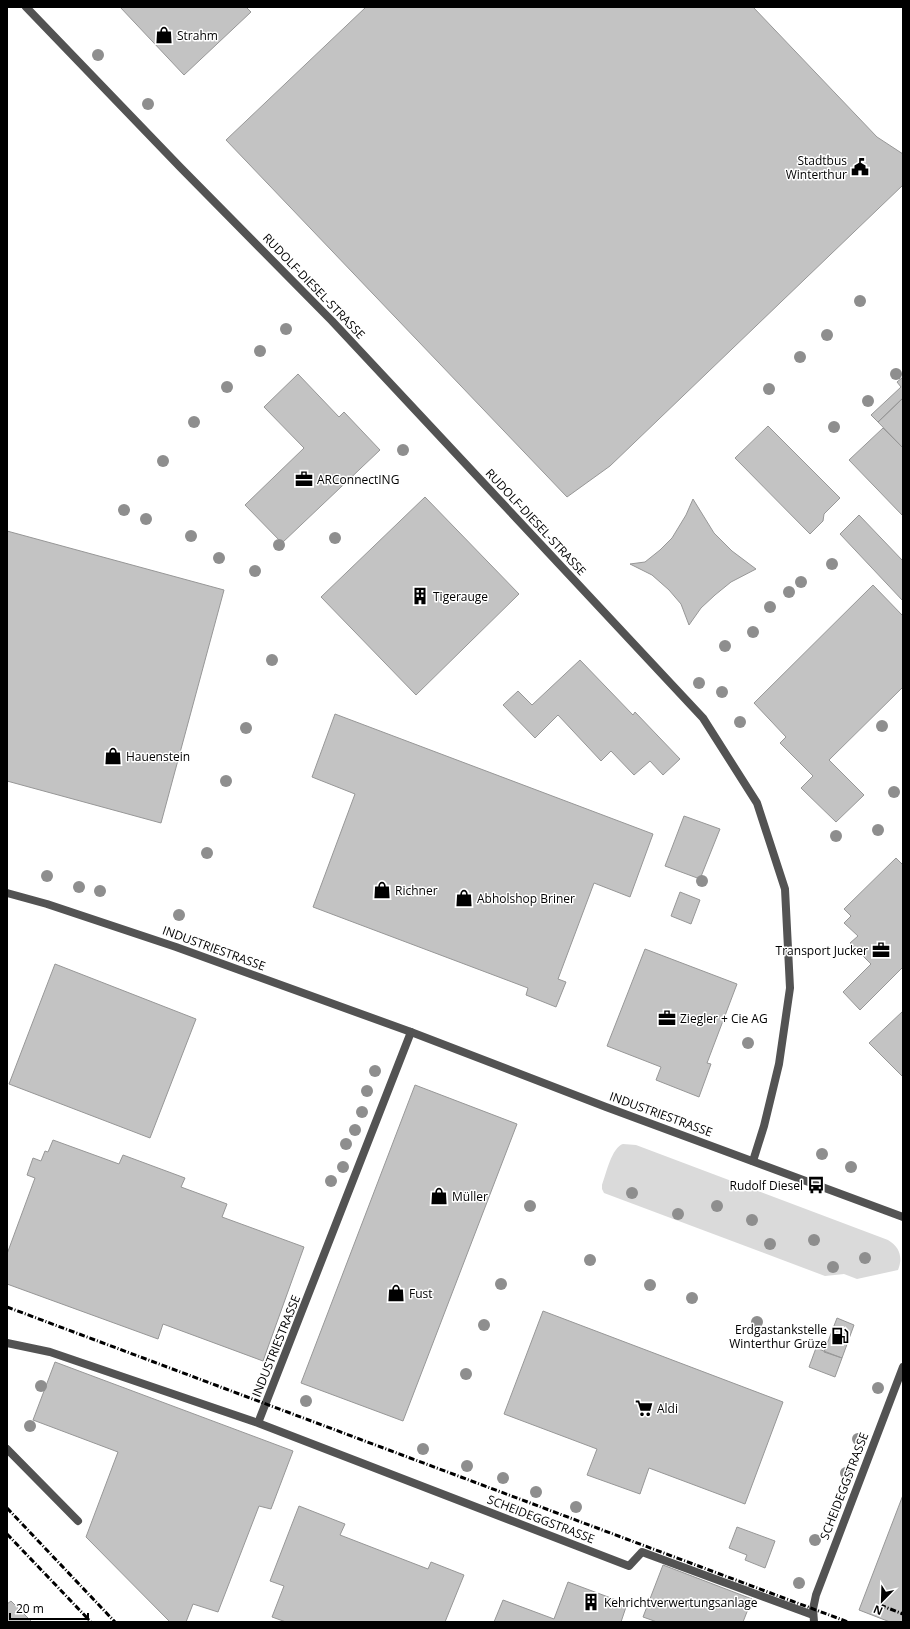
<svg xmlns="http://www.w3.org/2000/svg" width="910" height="1629" viewBox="0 0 910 1629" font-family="'Open Sans',sans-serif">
  <rect width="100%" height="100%" fill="#fff"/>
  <path fill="#dadada" d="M623 1144 636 1145 888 1240C900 1247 903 1258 898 1270L857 1279 844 1274 825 1276 604 1193 602 1189V1185C606 1174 612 1147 623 1144Z"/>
  <path fill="#c3c3c3" stroke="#979797" d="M120 7H246L251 12 184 75Z
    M366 7H753L877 137 903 154V185L610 466 567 497 226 140Z
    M298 374 339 417 344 412 380 450 282 543 245 505 304 448 264 407Z
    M903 377V398L878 422 871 415 901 387 897 382Z
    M903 398V448L878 422Z
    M768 426 840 498 824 514 823 521 810 534 735 458Z
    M883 428 903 448V516L849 460Z
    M425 497 519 594 416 695 321 597Z
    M693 499 714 533 732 551 756 569 731 582 715 595 701 608 689 625 681 604 669 590 652 575 630 564 645 562 660 550 672 538 686 515Z
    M859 515 903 561V601L840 534Z
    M7 531 224 590 161 823 7 781Z
    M873 585 903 616V687L829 760 864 795 836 822 801 788 813 776 780 743 786 737 754 703Z
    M580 660 633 715 635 712 680 759 663 775 650 761 634 775 611 751 601 761 558 715 535 738 503 705 518 691 532 705Z
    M335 714 653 834 630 897 594 883 558 979 566 982 556 1007 526 995 528 988 313 907 355 794 312 777Z
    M684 816 720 829 700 879 665 866Z
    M896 858 903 865V967L860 1010 843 992 871 964 850 943 858 936 844 923 851 916 844 909Z
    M680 892 700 900 691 924 671 916Z
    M645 949 737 984 707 1063 711 1064 699 1097 656 1080 661 1067 607 1046Z
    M55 964 196 1019 150 1138 9 1084Z
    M903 1011V1077L869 1043Z
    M415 1085 517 1124 403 1421 301 1383Z
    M53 1140 119 1164 123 1155 185 1178 181 1187 227 1204 222 1217 304 1247 263 1361 163 1324 158 1339 7 1284V1254L35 1178 27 1175 33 1158 41 1161 45 1151 48 1152Z
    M543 1311 783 1402 745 1504 649 1468 640 1494 587 1475 597 1449 504 1414Z
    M837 1318 854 1325 842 1358 824 1352Z
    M816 1348 842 1358 835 1377 809 1367Z
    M55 1362 293 1451 271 1509 259 1506 218 1612 193 1604 186 1622H170L86 1537 118 1452 33 1420Z
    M903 1495V1622H890L859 1610Z
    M299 1506 345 1524 340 1535 428 1569 431 1562 464 1575 445 1622H286L272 1617 284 1586 270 1581Z
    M737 1527 775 1541 765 1568 745 1560 747 1555 729 1548Z
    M663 1565 752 1599 743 1622H657L643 1617Z
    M568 1582 627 1604 621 1622H494L503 1600 554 1619Z
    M11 1601 32 1622H7V1604Z"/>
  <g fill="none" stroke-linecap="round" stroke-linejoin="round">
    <path stroke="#535353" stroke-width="8" d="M7 1343 50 1352 258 1423 411 1032
      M258 1423 629 1566 642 1552 813 1615
      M7 1449 78 1521"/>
    <path stroke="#535353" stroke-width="8" d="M26 7 180 167 332 321 703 718 757 803 785 889 790 988 779 1064 764 1126 753 1161
      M814 1622 813 1609 816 1595 903 1367"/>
    <path stroke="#535353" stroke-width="8" d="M7 893 47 904 176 947 411 1032 606 1107 903 1217"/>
    <path stroke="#000" stroke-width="3" stroke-dasharray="6 2 1 2" stroke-linecap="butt" d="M7 1307 848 1622
      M7 1508 115 1622
      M7 1534 91 1622
      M880 1605 903 1614"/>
  </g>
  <g fill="#8e8e8e">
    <circle cx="98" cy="55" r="6"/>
    <circle cx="148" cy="104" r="6"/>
    <circle cx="860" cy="301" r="6"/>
    <circle cx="286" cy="329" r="6"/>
    <circle cx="827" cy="335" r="6"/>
    <circle cx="260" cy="351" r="6"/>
    <circle cx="800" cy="357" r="6"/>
    <circle cx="896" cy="374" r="6"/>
    <circle cx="227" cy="387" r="6"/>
    <circle cx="769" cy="389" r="6"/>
    <circle cx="868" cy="401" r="6"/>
    <circle cx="194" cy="422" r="6"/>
    <circle cx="834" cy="427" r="6"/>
    <circle cx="403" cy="450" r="6"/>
    <circle cx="163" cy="461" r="6"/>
    <circle cx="124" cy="510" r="6"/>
    <circle cx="146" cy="519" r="6"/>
    <circle cx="191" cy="536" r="6"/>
    <circle cx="335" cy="538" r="6"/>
    <circle cx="279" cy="545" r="6"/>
    <circle cx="219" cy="558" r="6"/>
    <circle cx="832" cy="564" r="6"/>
    <circle cx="255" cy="571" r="6"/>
    <circle cx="801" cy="582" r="6"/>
    <circle cx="789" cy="592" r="6"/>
    <circle cx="770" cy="607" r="6"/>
    <circle cx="753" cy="632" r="6"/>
    <circle cx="725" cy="646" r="6"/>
    <circle cx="272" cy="660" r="6"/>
    <circle cx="699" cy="683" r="6"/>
    <circle cx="722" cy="692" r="6"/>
    <circle cx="740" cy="722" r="6"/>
    <circle cx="882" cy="726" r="6"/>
    <circle cx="246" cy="728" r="6"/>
    <circle cx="226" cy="781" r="6"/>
    <circle cx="894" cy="792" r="6"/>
    <circle cx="878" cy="830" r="6"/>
    <circle cx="836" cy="836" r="6"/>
    <circle cx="207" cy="853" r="6"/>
    <circle cx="47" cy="876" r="6"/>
    <circle cx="702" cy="881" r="6"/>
    <circle cx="79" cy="887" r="6"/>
    <circle cx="100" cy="891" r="6"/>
    <circle cx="179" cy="915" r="6"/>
    <circle cx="748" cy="1043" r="6"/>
    <circle cx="375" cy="1071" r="6"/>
    <circle cx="367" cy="1091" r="6"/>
    <circle cx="362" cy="1112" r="6"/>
    <circle cx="355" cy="1130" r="6"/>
    <circle cx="346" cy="1144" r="6"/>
    <circle cx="822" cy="1154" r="6"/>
    <circle cx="343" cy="1167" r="6"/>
    <circle cx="851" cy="1167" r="6"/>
    <circle cx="331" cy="1181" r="6"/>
    <circle cx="632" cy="1193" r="6"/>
    <circle cx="530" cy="1206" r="6"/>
    <circle cx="717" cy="1206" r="6"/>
    <circle cx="678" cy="1214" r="6"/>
    <circle cx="752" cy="1220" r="6"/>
    <circle cx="814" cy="1240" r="6"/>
    <circle cx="770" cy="1244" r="6"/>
    <circle cx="865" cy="1258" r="6"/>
    <circle cx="590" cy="1260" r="6"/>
    <circle cx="833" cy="1267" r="6"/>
    <circle cx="501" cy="1284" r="6"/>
    <circle cx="650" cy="1285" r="6"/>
    <circle cx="692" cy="1298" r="6"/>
    <circle cx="757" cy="1322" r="6"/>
    <circle cx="484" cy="1325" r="6"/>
    <circle cx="466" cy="1374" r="6"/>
    <circle cx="41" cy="1386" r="6"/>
    <circle cx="878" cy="1388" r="6"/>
    <circle cx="306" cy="1401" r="6"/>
    <circle cx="30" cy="1426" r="6"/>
    <circle cx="858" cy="1439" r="6"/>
    <circle cx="423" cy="1449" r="6"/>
    <circle cx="467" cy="1466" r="6"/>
    <circle cx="846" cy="1473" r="6"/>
    <circle cx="503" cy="1478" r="6"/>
    <circle cx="536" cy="1492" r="6"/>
    <circle cx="576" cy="1507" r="6"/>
    <circle cx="815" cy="1540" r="6"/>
    <circle cx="799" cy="1583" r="6"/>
  </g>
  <defs>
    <g id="shop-bare" transform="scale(1.38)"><path d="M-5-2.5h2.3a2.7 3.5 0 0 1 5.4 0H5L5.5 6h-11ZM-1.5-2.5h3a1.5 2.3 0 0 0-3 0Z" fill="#000" stroke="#fff" stroke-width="2.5" paint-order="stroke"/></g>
    <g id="civic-bare" transform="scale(1.38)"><path d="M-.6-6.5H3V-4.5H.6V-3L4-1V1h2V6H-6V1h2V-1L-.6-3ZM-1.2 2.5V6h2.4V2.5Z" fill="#000" stroke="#fff" stroke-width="2.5" paint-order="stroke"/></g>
    <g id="office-bare" transform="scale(1.38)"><path d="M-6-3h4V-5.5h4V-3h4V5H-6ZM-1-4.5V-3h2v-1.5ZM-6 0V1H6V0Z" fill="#000" stroke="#fff" stroke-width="2.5" paint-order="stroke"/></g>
    <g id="building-bare" transform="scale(1.38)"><path d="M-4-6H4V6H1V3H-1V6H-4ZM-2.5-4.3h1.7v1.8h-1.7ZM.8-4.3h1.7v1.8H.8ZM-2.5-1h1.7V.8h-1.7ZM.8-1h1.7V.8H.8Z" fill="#000" stroke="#fff" stroke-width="2.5" paint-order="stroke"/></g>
    <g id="bus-bare" transform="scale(1.38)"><path d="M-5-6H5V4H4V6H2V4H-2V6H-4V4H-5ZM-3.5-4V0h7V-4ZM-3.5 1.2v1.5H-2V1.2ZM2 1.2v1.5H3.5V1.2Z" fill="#000" stroke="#fff" stroke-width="2.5" paint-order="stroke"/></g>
    <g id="fuel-bare" transform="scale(1.38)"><path d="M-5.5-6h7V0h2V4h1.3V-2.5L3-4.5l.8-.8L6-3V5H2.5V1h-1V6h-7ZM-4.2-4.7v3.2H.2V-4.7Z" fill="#000" stroke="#fff" stroke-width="2.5" paint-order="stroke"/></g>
    <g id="supermarket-bare" transform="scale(1.38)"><path d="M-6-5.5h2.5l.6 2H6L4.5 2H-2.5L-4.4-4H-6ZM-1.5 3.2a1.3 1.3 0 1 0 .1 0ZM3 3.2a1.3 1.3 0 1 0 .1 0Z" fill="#000" stroke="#fff" stroke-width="2.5" paint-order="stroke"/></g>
  </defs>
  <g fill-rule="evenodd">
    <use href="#shop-bare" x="164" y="35"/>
    <use href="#civic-bare" x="860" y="167"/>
    <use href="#office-bare" x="304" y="479"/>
    <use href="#building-bare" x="420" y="596"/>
    <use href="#shop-bare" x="113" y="756"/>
    <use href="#shop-bare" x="382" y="890"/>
    <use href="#shop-bare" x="464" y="898"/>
    <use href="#office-bare" x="881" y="950"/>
    <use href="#office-bare" x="667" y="1018"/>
    <use href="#bus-bare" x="816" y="1185"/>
    <use href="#shop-bare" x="439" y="1196"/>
    <use href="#shop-bare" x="396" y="1293"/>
    <use href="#fuel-bare" x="840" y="1336"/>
    <use href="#supermarket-bare" x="644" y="1408"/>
    <use href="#building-bare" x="591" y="1602"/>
  </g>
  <g text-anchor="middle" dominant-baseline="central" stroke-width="3" stroke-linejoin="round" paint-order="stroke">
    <g font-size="12" fill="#000" stroke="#fff" text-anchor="start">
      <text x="177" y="35">Strahm</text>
      <text x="847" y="160" text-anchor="end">Stadtbus<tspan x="847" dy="14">Winterthur</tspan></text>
      <text x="317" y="479">ARConnectING</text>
      <text x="433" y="596">Tigerauge</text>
      <text x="126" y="756">Hauenstein</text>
      <text x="395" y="890">Richner</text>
      <text x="477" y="898">Abholshop Briner</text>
      <text x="868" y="950" text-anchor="end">Transport Jucker</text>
      <text x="680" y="1018">Ziegler + Cie AG</text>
      <text x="803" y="1185" text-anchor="end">Rudolf Diesel</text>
      <text x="452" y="1196">Müller</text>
      <text x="409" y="1293">Fust</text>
      <text x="827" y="1329" text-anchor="end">Erdgastankstelle<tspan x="827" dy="14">Winterthur Grüze</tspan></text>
      <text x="657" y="1408">Aldi</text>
      <text x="604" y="1602">Kehrichtverwertungsanlage</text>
    </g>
    <g font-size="12" fill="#000" stroke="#fff">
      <text transform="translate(314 286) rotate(46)">RUDOLF-DIESEL-STRASSE</text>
      <text transform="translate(536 522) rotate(47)">RUDOLF-DIESEL-STRASSE</text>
      <text transform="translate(214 948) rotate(20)">INDUSTRIESTRASSE</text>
      <text transform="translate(661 1114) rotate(20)">INDUSTRIESTRASSE</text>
      <text transform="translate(276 1346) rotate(-68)">INDUSTRIESTRASSE</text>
      <text transform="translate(844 1486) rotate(-69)">SCHEIDEGGSTRASSE</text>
      <text transform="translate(541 1519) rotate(21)">SCHEIDEGGSTRASSE</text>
    </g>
  </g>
  <rect width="910" height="1629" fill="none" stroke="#000000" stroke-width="16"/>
  <g transform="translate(882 1601) rotate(203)" stroke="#ffffff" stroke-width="3" paint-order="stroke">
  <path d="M0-3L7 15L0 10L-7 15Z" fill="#000000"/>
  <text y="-6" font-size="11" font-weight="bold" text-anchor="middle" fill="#000000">N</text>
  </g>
  <path d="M10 1613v6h78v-6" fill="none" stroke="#000000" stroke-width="2"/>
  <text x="16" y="1613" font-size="12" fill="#000000" stroke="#ffffff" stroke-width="3" paint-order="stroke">20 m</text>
</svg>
